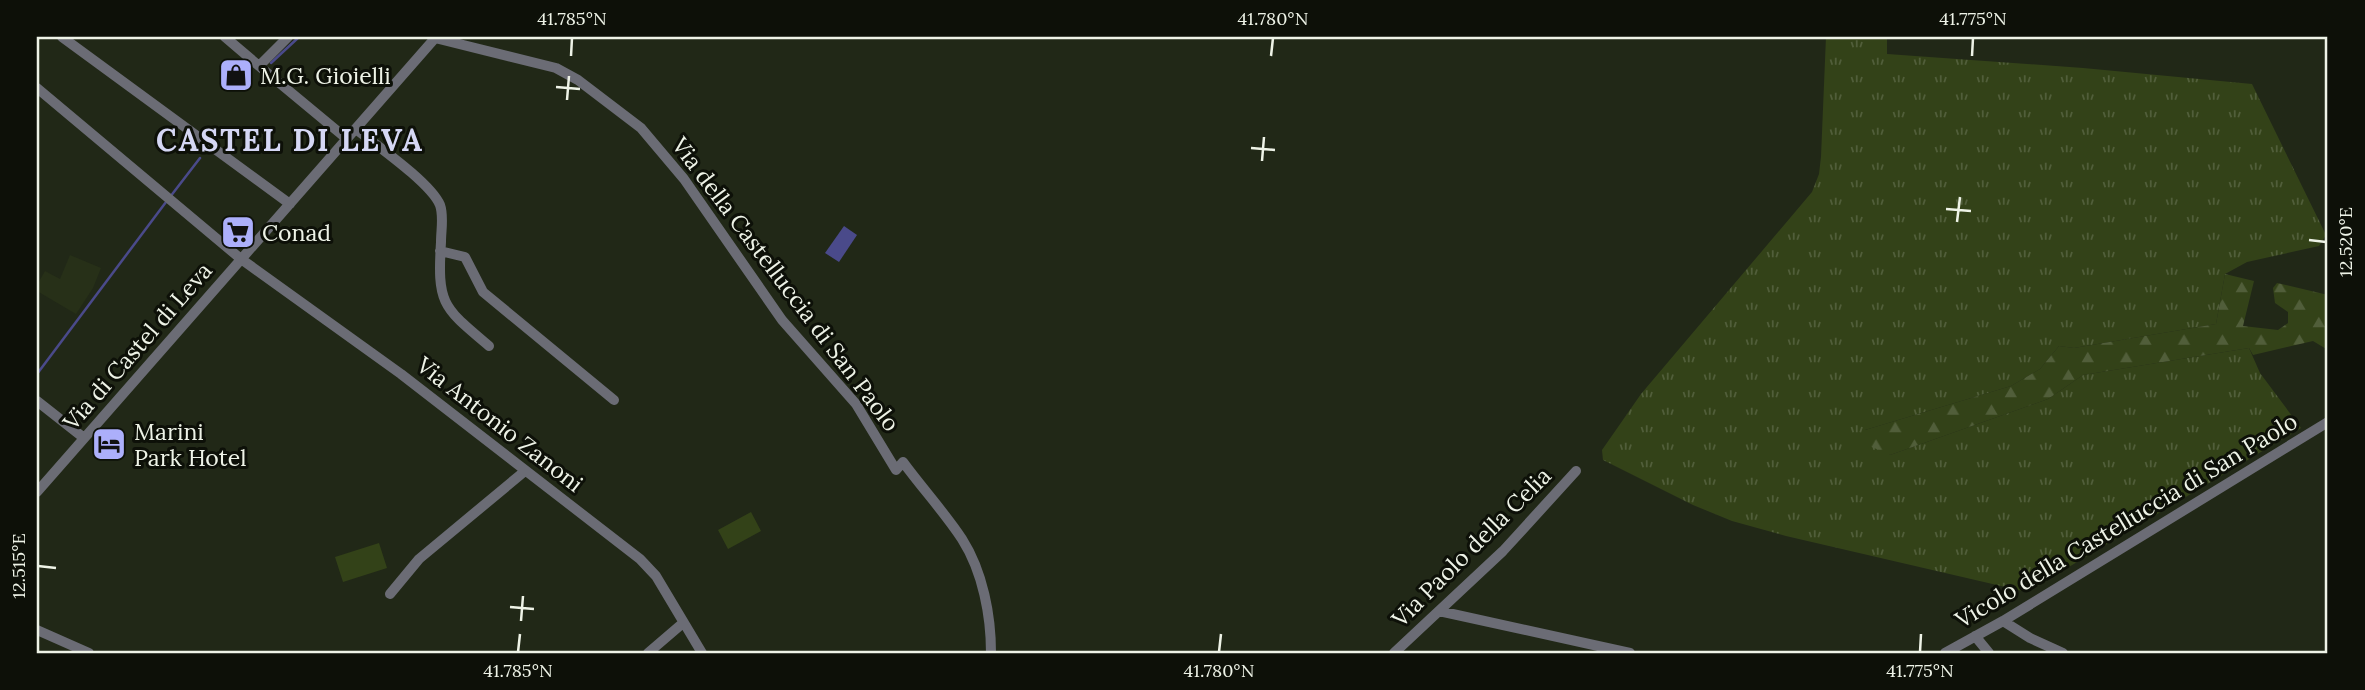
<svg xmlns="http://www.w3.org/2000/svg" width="2365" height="690" viewBox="0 0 2365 690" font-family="Lora,serif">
  <defs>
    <pattern id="grass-tufts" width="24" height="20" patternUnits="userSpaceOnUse" patternTransform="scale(1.75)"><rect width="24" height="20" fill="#334218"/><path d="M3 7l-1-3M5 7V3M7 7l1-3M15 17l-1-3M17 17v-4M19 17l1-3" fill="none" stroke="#515e3a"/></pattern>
    <pattern id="forest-firs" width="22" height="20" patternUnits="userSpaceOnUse" patternTransform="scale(1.75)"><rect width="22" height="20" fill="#334218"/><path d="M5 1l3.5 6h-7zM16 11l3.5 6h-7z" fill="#515e3a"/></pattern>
  </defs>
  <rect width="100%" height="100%" fill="#212817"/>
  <path fill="#273018" d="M70 255 101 268 93 288 76 314 37 291V285L45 271 60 279Z"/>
  <path fill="url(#grass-tufts)" d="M1826 37H1887V54L2083 68 2252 84 2326 235 2319 246 2247 262 2225 274 2216 324 2074 348 2059 346 2040 369 2011 386 1865 430 1890 455 2048 399 2083 375 2249 348 2260 373 2301 428 2027 592 1786 536 1732 521 1693 505 1603 460 1602 450 1641 394 1812 192 1819 174 1821 157Z"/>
  <path fill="url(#forest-firs)" d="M2225 274 2254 281 2243 326 2278 330 2288 323V312L2275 303 2273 288 2277 283 2328 295V350L2313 341 2253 355 2249 348 2083 375 2048 399 1890 455 1863 443 1865 430 2011 386 2040 369 2059 346 2074 348 2216 324Z"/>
  <path fill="#334218" d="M751 512 761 531 728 549 718 530Z
    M379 543 387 568 343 582 335 557Z"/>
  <path fill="#4a4a8a" d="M844 226 857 235 839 262 825 253Z"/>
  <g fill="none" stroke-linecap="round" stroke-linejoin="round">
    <path stroke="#4a4a8a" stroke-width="2.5" d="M271 63 299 37
      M170 197 200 158
      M37 374 166 202"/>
    <path stroke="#6b6c75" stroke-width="10" d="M62 37 290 204
      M225 37 259 66 288 37
      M435 38 556 68 578 80 641 128 684 179 782 320 856 404 896 470 903 462C922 488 945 513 962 539 983 572 991 616 991 653
      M259 66 347 139
      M37 88 241 259 401 374 640 559 656 576 702 653
      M356 129C376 145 431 183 440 205 444 216 441 230 441 242 437 305 443 307 489 346
      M440 251 465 257 483 292 614 400
      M37 401 84 438
      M37 492 436 37
      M390 594 419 559 525 471
      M1439 611 1630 653
      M2003 621 2030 638 2063 653
      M37 630 89 653
      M1975 636 1989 653
      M648 653 683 623
      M1394 653 1503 551 1576 471
      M1945 653 2003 621 2328 422"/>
  </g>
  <path fill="none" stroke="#eef3e7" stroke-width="2.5" d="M571 56 572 38M1271 56 1273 38M1972 56 1973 38M556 87 580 89M567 100 569 76M1251 148 1275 150M1262 161 1264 137M1946 209 1971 211M1957 222 1960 197M2309 240 2326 242M38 566 56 568M510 607 534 609M521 621 523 596M518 652 520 634M1219 652 1221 634M1920 652 1921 634"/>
  <defs>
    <g id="shop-square" transform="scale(1.75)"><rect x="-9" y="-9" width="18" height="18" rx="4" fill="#acaffb" stroke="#0d1008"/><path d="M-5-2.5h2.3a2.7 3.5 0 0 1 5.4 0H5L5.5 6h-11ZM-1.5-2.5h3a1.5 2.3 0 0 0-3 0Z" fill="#111"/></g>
    <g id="supermarket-square" transform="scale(1.75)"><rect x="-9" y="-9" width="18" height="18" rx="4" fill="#acaffb" stroke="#0d1008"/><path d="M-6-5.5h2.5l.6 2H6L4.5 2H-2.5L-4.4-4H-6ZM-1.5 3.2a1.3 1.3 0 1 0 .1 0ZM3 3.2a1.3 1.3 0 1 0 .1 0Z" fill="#111"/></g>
    <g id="hotel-square" transform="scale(1.75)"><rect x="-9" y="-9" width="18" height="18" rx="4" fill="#acaffb" stroke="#0d1008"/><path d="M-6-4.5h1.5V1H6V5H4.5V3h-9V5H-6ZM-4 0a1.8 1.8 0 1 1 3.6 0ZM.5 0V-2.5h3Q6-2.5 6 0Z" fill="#111"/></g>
  </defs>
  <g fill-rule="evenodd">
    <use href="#shop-square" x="236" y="75"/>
    <use href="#supermarket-square" x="238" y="232"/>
    <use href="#hotel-square" x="109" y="444"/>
  </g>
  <g text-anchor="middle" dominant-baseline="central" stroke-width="6" stroke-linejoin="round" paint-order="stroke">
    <g font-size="23" fill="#eef3e7" stroke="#0d1008" text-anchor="start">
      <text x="260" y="75">M.G. Gioielli</text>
      <text x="262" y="232">Conad</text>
      <text x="134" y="431">Marini<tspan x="134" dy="26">Park Hotel</tspan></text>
    </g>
    <g font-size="23" fill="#eef3e7" stroke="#0d1008">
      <text transform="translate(786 284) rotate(53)">Via della Castelluccia di San Paolo</text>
      <text transform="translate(137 346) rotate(-49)">Via di Castel di Leva</text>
      <text transform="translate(500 424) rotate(38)">Via Antonio Zanoni</text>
      <text transform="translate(2126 520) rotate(-31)">Vicolo della Castelluccia di San Paolo</text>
      <text transform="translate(1471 547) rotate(-45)">Via Paolo della Celia</text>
    </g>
    <g font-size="30" font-weight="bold" letter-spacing="2" fill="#d5d7f4" stroke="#0d1008">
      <text x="290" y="140">CASTEL DI LEVA</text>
    </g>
  </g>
  <rect width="2365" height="690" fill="none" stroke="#0d1008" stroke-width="77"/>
  <rect x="38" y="38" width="2288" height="614" fill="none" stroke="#eef3e7" stroke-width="2.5"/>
  <g font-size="18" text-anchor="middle" fill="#eef3e7">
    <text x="572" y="25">41.785°N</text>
    <text x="1273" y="25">41.780°N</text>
    <text x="1973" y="25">41.775°N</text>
    <text transform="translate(2346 242) rotate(-90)" y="6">12.520°E</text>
    <text transform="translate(19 566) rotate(-90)" y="6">12.515°E</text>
    <text x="518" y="677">41.785°N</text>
    <text x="1219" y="677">41.780°N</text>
    <text x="1920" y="677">41.775°N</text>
  </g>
</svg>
